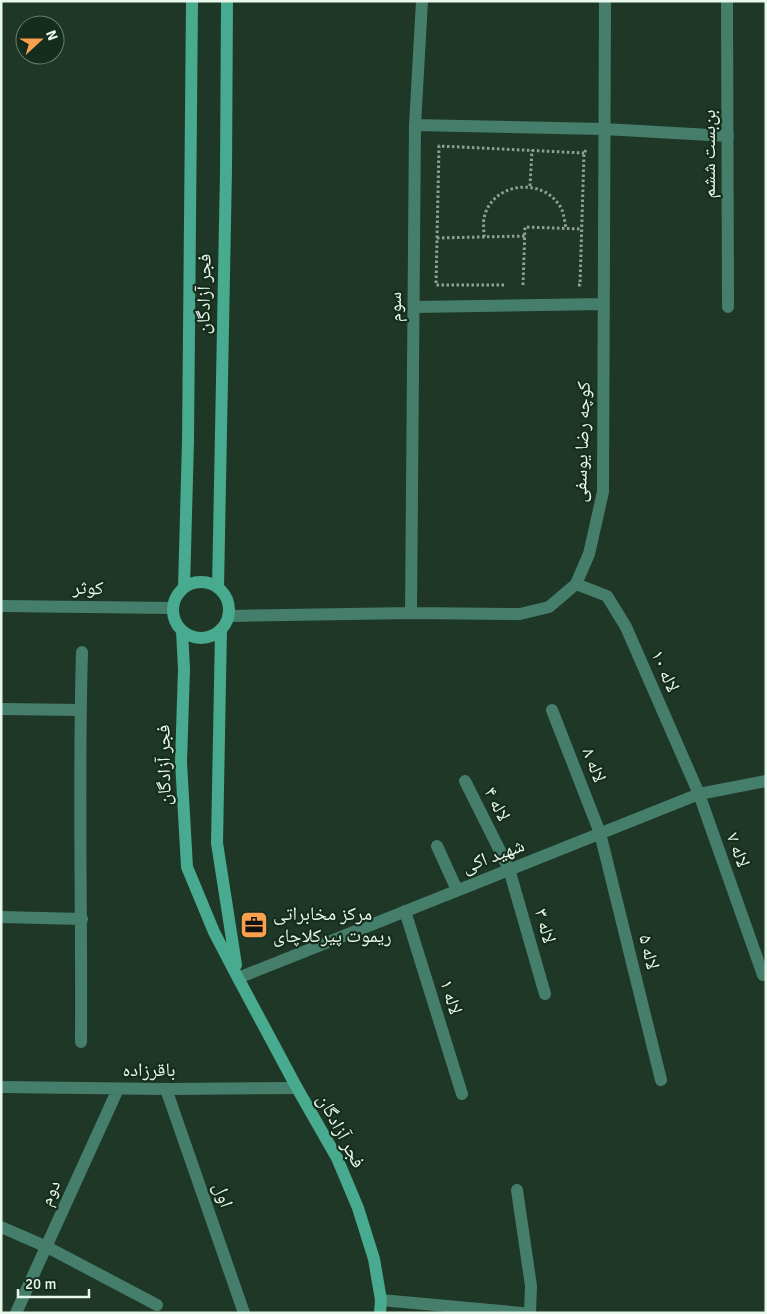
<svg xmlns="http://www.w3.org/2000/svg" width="767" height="1314" viewBox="0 0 767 1314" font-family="Signika,'Noto Naskh Arabic',sans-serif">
  <rect width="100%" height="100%" fill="#1f3726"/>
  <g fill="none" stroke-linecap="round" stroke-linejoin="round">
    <path stroke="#8ea193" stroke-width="3" stroke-dasharray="2.5 2.5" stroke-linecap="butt" d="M530 186 532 150
      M484 237C484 231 483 223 484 218 492 181 546 176 562 210 564 215 565 223 566 229
      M437 238 525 236
      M504 285H436L439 146 584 153
      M523 285 525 227 582 229
      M578 285H580L584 153 586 150"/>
    <path stroke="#457f6c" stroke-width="12" d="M727 1 728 307
      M415 125 604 129 728 136
      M414 307 603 304
      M576 584 607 596 626 627 699 794 763 975
      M1 606 173 608
      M411 613 415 125 422 1
      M228 616 411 613 520 614 549 607 576 584 589 554 603 492 605 1
      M1 709 81 710
      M552 710 600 833 661 1080
      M465 781 509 869 545 994
      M437 846 457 890
      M405 911 462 1094
      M1 917 82 919
      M238 978 699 794 766 781
      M81 1042C82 912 78 782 82 652
      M1 1087 166 1089 297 1088
      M166 1089 244 1313
      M517 1190 531 1286 530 1313
      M1 1227 47 1247 157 1305
      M381 1300 522 1313
      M16 1313 118 1089"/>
    <path stroke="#48aa8e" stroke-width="12" d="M173 610a28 28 0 1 1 56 0a28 28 0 1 1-56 0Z
      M184 588 188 441 192 1
      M218 588 226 171 227 1
      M221 629 217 843 236 965
      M182 631 184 669 181 762 187 867 214 932 238 978 297 1088 337 1158 358 1208 374 1259 381 1300 380 1313"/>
  </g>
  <defs>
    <g id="office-square" transform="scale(1.4375)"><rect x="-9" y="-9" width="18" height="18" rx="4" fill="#fa9f4e" stroke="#152d1c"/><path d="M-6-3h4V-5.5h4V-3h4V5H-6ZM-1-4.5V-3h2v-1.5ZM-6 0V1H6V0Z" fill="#111"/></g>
  </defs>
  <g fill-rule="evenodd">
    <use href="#office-square" x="254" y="925"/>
  </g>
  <g text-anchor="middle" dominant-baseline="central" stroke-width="4.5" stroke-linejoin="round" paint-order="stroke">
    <g font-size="19" fill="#e9f8ec" stroke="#152d1c">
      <text transform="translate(709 154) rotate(-90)">بن‌بست ششم</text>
      <text transform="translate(204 294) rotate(-89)">فجر آزادگان</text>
      <text transform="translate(395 307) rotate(-90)">سوم</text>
      <text transform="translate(582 442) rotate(-88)">کوچه رضا یوسفی</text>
      <text transform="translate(88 588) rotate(1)">کوثر</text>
      <text transform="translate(665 671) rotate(66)">لاله ۱۰</text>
      <text transform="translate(164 765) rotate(-91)">فجر آزادگان</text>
      <text transform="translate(594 765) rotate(69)">لاله ۸</text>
      <text transform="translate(497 804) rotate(63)">لاله ۴</text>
      <text transform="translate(738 850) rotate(70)">لاله ۷</text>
      <text transform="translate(493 856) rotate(-21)">شهید اکی</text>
      <text transform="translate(545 926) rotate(74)">لاله ۳</text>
      <text transform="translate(649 952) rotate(76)">لاله ۵</text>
      <text transform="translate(451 997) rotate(73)">لاله ۱</text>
      <text x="149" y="1070">باقرزاده</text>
      <text transform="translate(341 1131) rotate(62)">فجر آزادگان</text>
      <text transform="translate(50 1193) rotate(-66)">دوم</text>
      <text transform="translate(223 1195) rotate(71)">اول</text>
    </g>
    <g font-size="19" fill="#e9f8ec" stroke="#152d1c" text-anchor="start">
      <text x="273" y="914">مرکز مخابراتی<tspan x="273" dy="22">ریموت پیرکلاچای</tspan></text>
    </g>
  </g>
  <rect width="767" height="1314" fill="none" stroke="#e9f8ec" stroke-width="5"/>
  <g transform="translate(40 40) rotate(69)"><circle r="24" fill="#152d1c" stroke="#6a7e6f"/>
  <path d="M0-4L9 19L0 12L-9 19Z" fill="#fa9f4e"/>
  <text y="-8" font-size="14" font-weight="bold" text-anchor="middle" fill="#e9f8ec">N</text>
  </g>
  <path d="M18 1289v8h71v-8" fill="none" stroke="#e9f8ec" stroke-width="2.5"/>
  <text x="25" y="1289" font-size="15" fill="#e9f8ec" stroke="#152d1c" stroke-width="4" paint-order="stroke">20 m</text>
</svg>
